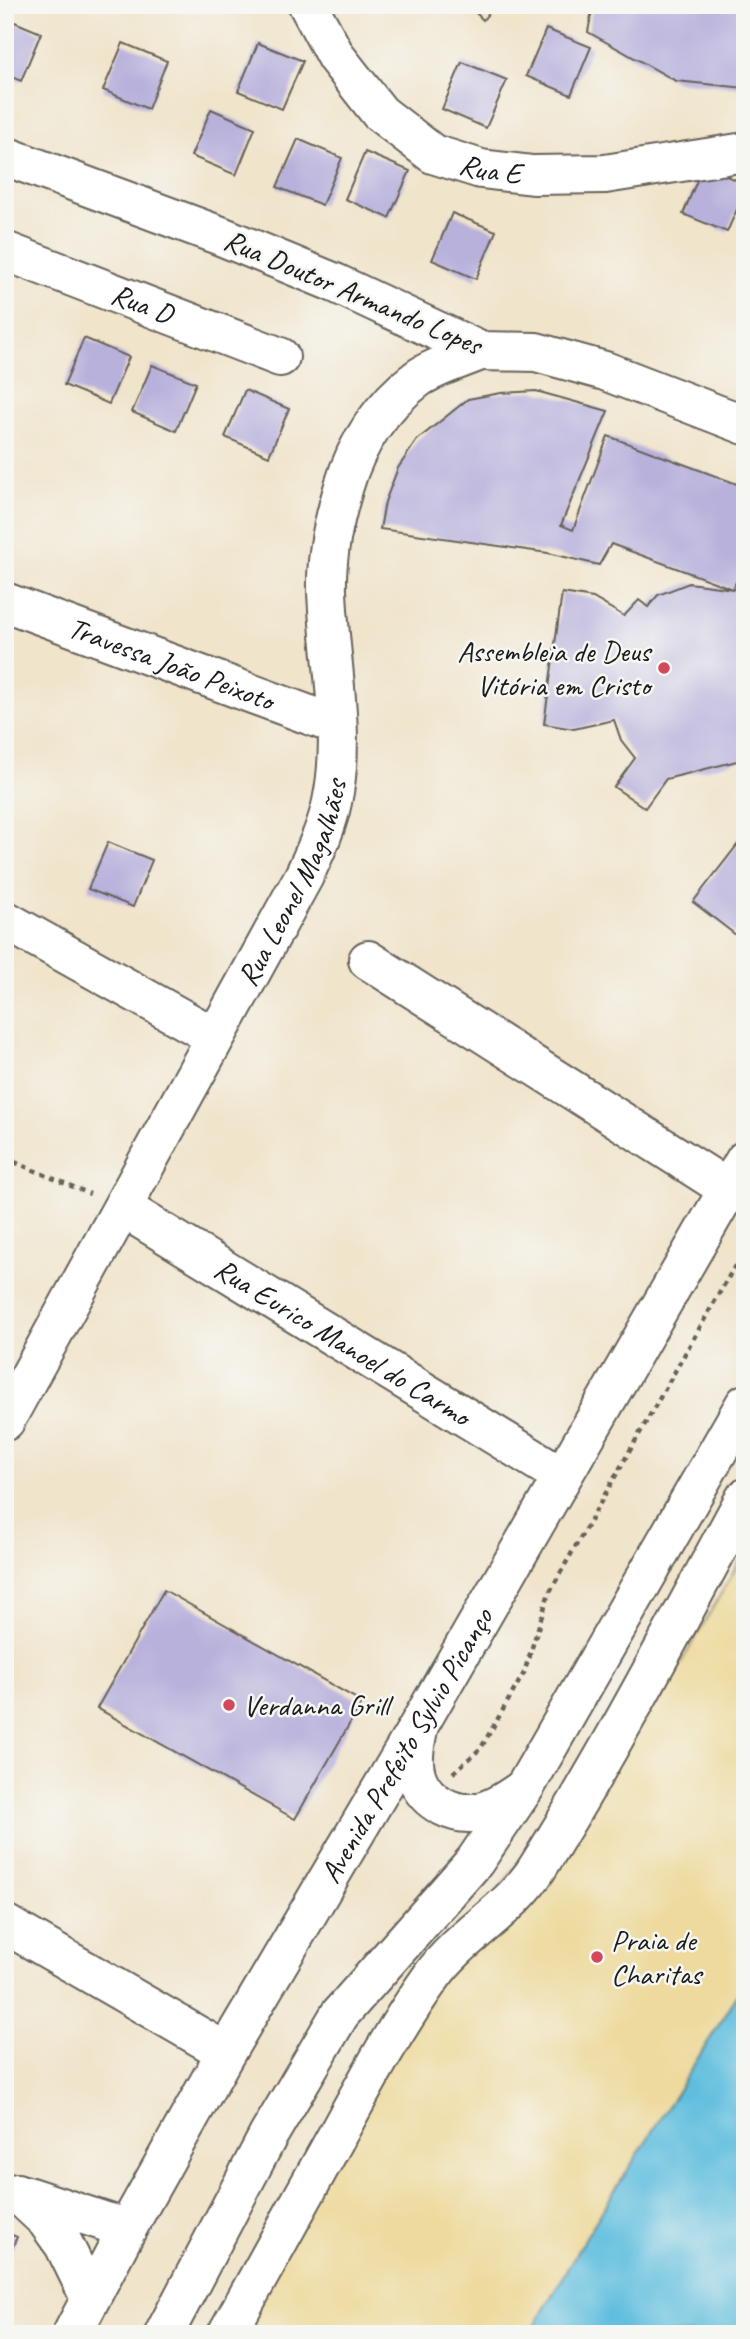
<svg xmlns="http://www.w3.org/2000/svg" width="750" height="2339" viewBox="0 0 750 2339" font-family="Caveat,sans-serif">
  <rect width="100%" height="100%" fill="#f6f6f2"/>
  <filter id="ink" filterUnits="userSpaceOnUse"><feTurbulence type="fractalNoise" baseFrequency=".0143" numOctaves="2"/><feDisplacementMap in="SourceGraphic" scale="14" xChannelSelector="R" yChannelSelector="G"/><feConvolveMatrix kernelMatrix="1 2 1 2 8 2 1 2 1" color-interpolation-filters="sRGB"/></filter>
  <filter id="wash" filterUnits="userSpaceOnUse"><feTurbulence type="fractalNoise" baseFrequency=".00686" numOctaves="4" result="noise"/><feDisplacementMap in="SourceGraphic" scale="28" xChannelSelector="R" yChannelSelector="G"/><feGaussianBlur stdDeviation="1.57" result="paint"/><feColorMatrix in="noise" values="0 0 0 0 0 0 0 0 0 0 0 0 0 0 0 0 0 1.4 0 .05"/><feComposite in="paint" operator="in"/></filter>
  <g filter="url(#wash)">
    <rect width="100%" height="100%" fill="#f0e4cb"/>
    <path fill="#eeda9e" stroke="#857b5d" stroke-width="2" d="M745 1552V1983L581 2245 530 2334H227L462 1941 642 1691 659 1701Z"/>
    <path fill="#5fbede" stroke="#3e6d7d" stroke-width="2" d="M745 1983V2334H530L581 2245Z"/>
    <g id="blocks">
      <path fill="#b8b1dc" d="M468 5H495L483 20Z
        M593 5H745V88L676 81 588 32Z
        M5 18 41 33 21 81 5 74Z
        M546 29 591 47 571 95 526 76Z
        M123 43 167 61 148 109 103 90Z
        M258 43 303 61 282 109 238 91Z
        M462 62 507 80 486 128 442 109Z
        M211 109 255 128 236 175 191 156Z
        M298 139 342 158 322 205 277 187Z
        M365 152 410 171 389 218 345 199Z
        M703 166 745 184V191L727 232 683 214Z
        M452 213 496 231 476 279 432 260Z
        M84 338 129 357 109 404 64 385Z
        M152 365 196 383 176 431 132 412Z
        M245 390 289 409 269 456 225 437Z
        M536 391 608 411 561 525 573 530 608 436 745 487V559L733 589 611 544 599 565 548 553 380 529 385 502 398 468 417 440 468 399 501 393Z
        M689 583 733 589 745 593V759L666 779 645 808 614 787 635 758 621 740 614 720 574 729 544 724 562 593 593 598 624 616 639 600 648 607 658 595Z
        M745 835V942L693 902Z
        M108 842 152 860 133 907 88 889Z
        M164 1590 362 1702 295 1819 97 1708Z
        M5 2232 17 2237 5 2264Z"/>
    </g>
  </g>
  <g filter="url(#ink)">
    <use href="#blocks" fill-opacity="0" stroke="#666259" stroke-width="2"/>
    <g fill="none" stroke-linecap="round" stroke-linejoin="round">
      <g stroke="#666259" stroke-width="42">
        <g id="minor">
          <path id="s1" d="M308 5 336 57 380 113 433 154 481 169 533 175 605 174 745 152"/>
          <path d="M5 156 221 236 335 283 480 351 536 352 605 371 745 425"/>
          <path id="s2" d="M5 251 280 357"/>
          <path id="s3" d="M5 602 336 725"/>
          <path d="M5 920 215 1037"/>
          <path d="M368 960 728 1189"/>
          <path id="s4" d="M123 1208 562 1476"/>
          <path id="s5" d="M5 1421 304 876C315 852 327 827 332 802 347 733 329 659 327 590 326 554 334 520 344 486 356 444 382 405 417 379 433 367 462 359 480 351"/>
          <path d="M5 1924 226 2052"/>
          <path d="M17 2193 46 2220 64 2245 90 2298"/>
          <path d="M24 2195 127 2229"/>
          <path d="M227 2334C263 2269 299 2204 335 2139 365 2084 395 2028 432 1976 462 1934 511 1911 538 1867 613 1747 678 1622 745 1498"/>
        </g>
      </g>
      <g stroke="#666259" stroke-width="42">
        <g id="major">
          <path d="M418 1729C415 1745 411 1762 417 1778 426 1803 455 1817 480 1812 496 1808 510 1798 523 1789"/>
          <path id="s6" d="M72 2334 127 2229 226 2052 419 1725 745 1160"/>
          <path d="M164 2334 268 2136 340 2014 475 1861 525 1787 745 1404"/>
        </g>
      </g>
      <path stroke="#666259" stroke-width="4.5" stroke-dasharray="5 5" stroke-linecap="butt" d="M5 1158 90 1194
        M453 1773 481 1748 524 1673 549 1593 745 1248"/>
      <use href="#minor" stroke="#fff" stroke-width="38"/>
      <use href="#major" stroke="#fff" stroke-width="38"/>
    </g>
  </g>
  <g fill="#d1495b" stroke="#f6f6f2" stroke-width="2.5">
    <circle cx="664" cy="668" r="7"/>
    <circle cx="229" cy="1705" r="7"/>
    <circle cx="597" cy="1957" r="7"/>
  </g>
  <g text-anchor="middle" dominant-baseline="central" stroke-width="5" stroke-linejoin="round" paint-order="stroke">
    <g font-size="30" fill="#1c1c1c" stroke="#f6f6f2">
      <text stroke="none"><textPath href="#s1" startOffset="257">Rua E</textPath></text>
      <text transform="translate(353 292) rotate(23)">Rua Doutor Armando Lopes</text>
      <text stroke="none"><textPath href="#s2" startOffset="147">Rua D</textPath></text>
      <text stroke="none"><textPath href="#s3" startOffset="177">Travessa João Peixoto</textPath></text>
      <text stroke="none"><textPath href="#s5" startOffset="611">Rua Leonel Magalhães</textPath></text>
      <text stroke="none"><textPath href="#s4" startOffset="257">Rua Eurico Manoel do Carmo</textPath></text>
      <text stroke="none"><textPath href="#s6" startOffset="677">Avenida Prefeito Sylvio Picanço</textPath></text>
    </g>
    <g font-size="30" fill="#1c1c1c" stroke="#f6f6f2" text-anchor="start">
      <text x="650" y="651" text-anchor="end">Assembleia de Deus<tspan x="650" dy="34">Vitória em Cristo</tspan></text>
      <text x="243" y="1705">Verdanna Grill</text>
      <text x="611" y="1940">Praia de<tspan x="611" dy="34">Charitas</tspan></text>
    </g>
  </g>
  <rect width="750" height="2339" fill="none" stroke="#f6f6f2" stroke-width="28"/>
</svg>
